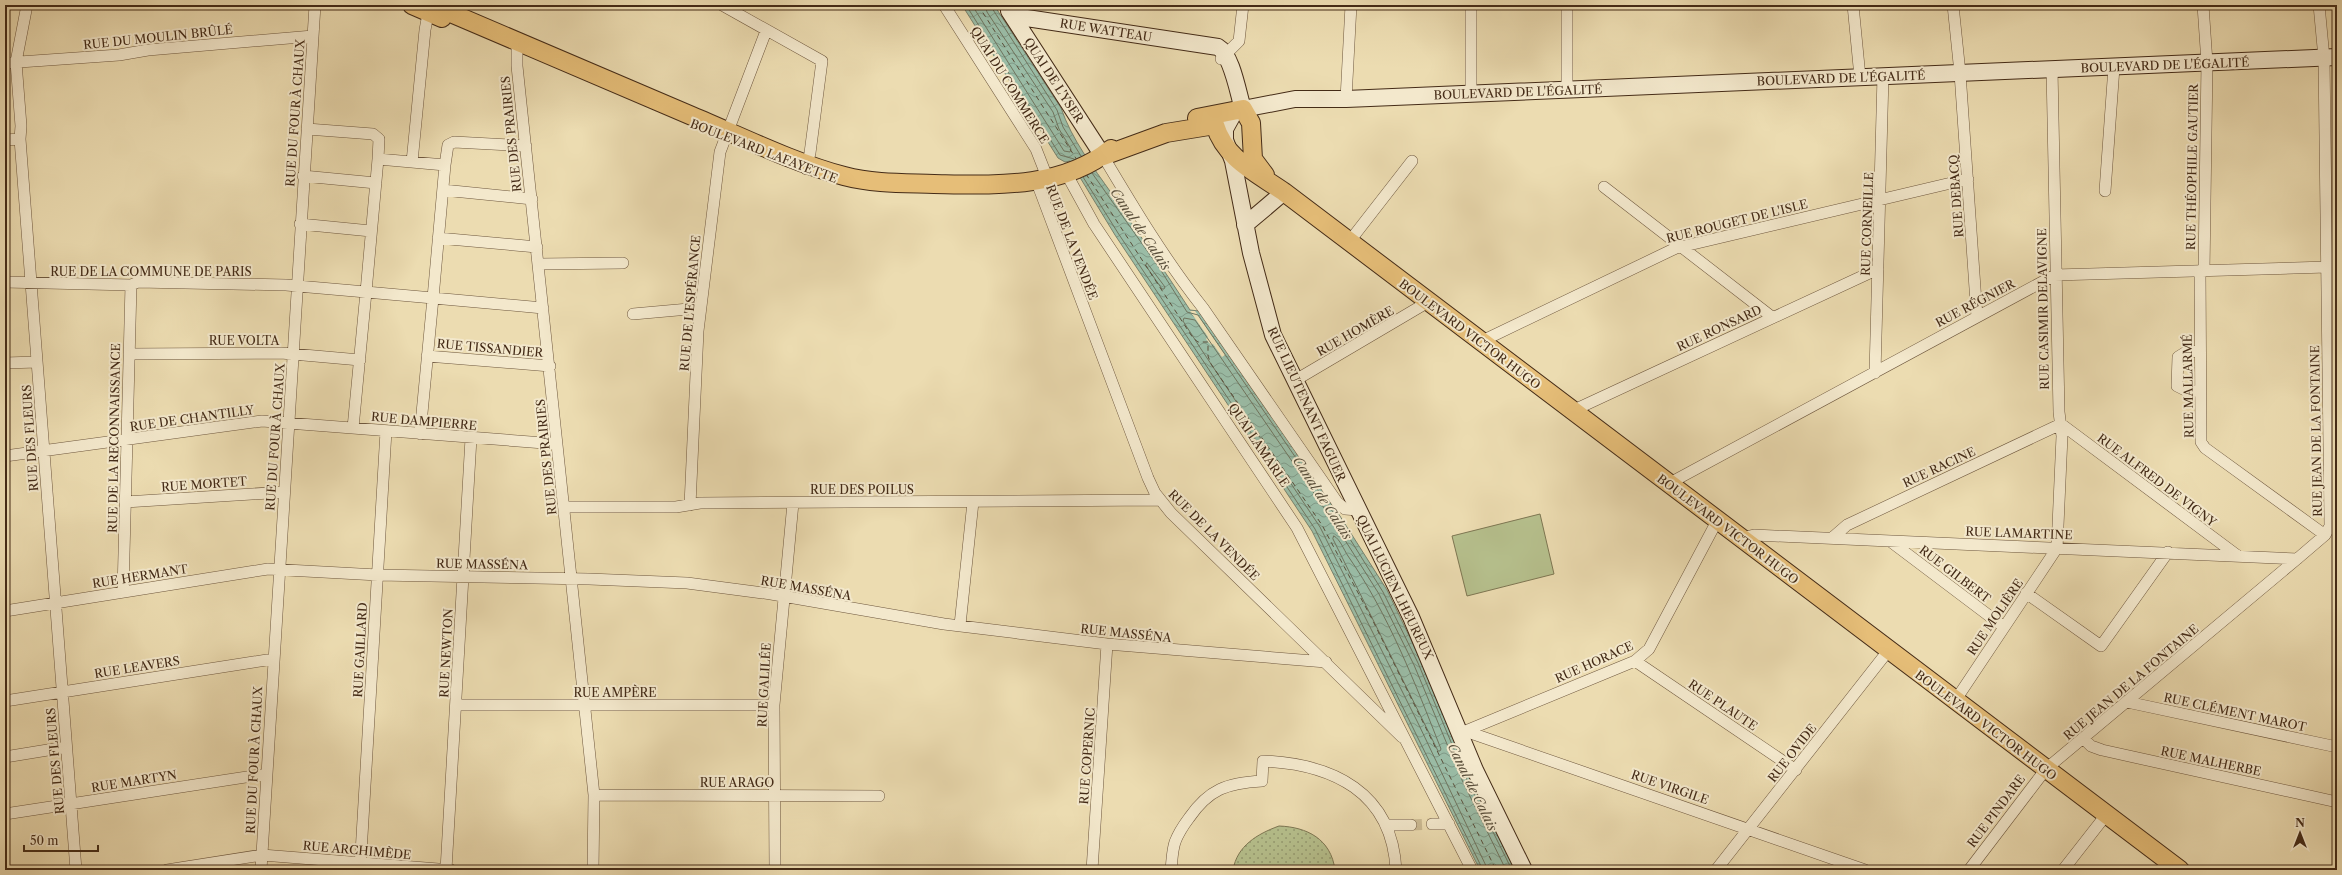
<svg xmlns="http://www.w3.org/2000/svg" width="2342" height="875" viewBox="0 0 2342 875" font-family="'Libre Caslon Text',serif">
  <defs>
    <pattern id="green-dots" width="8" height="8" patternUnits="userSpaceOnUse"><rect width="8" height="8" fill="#b6c08d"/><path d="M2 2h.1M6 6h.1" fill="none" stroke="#969c72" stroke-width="1.8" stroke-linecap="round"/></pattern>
    <pattern id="water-waves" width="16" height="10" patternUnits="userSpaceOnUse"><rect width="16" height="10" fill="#9abca6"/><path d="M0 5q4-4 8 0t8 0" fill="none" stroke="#7f9986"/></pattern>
  </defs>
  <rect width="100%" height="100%" fill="#ecdcb1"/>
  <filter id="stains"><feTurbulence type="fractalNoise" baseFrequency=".005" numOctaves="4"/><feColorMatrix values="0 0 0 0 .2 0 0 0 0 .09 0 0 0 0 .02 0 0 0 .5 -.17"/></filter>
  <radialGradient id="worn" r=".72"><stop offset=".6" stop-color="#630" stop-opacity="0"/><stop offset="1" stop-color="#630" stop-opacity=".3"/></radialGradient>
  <path fill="url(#green-dots)" stroke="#7d7652" d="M1279 826C1307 827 1331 839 1335 870H1233C1237 846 1257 834 1279 826Z"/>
  <path fill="#b6c08d" stroke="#7d7652" d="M1540 514 1554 574 1467 596 1452 536Z"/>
  <path fill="url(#water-waves)" stroke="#78826d" d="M962 5H994L1061 108C1072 140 1093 167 1112 194 1138 233 1165 271 1190 310L1199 311 1338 513 1387 590 1427 673 1465 766 1516 870H1480L1312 531 1115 235 1070 161 1065 162 1058 158Z"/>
  <path fill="#ecdcb1" d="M1190 311H1195L1225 355 1222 357 1213 344 1211 345 1206 339 1208 337Z"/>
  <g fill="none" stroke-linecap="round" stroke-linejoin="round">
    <path stroke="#6f745e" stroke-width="1" d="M966 5 1060 155 1074 159
      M972 5 1064 151 1070 152 1071 149 1059 129 1053 112 987 12 985 5
      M990 5 1057 110 1063 127 1081 156
      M1092 173 1160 269 1187 312 1198 315 1335 515 1383 592 1418 663 1466 778 1512 870
      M1083 177 1118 233 1315 529 1483 870
      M1147 263 1165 287 1164 289H1162L1146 266Z
      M1334 536C1340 539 1344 550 1348 556 1389 615 1415 683 1441 749L1440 751H1438L1333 539Z
      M1488 870 1418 723 1320 527 1201 349 1183 321 1184 318 1195 320 1331 518 1379 594 1414 665 1462 780 1506 870"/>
    <path stroke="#5a4f3b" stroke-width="1" stroke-dasharray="5 4" stroke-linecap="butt" d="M978 5 1077 160
      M1086 174 1193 338 1198 342H1208V356L1211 364 1322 525 1372 619 1496 870"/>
    <path stroke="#cab992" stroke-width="11" stroke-dasharray="11 5.5" stroke-linecap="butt" d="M1411 825 1432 824"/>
    <g stroke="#6e573e" stroke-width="12">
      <path id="street" d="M27 5 16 62 21 126 20 139 76 870
        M722 5 822 61 810 153 806 169
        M944 5 1036 149 1049 182
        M1853 5 1860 77
        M1953 5 1960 73 1977 317
        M2203 5 2207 63 2204 271
        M517 41V66L594 795 593 870
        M1221 59 1239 41 1243 5
        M5 63 119 55 148 50 313 36
        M1567 90V5
        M1471 94V5
        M1346 99 1351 5
        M307 129 373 134 379 139 378 159
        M5 140 20 139
        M1103 156C1134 208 1165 260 1203 308L1337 502 1345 509 1358 510
        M378 159 445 165 433 298 366 292Z
        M412 162 425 30 429 8
        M445 165 448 145 454 142 526 146
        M1066 173 1094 224 1297 528 1472 870
        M303 176 376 183
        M1036 180 1148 478 1155 493 1171 513 1402 737
        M1604 187 1772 317
        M443 190 532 199
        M2105 191 2114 67
        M300 224 371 231
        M438 238 537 247
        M1349 242 1412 161
        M539 264 623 263
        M2200 271 2201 442 2205 448 2325 535
        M5 282 131 285 138 282 286 285 366 292 353 428
        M633 314 700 308
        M1480 342 1676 248 1968 179
        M129 354 281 353 360 360
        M427 356 550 366
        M5 363 37 362
        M1875 373 1883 76
        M1294 381 1428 302
        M2200 391H2187L2177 386 2178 357 2186 352 2200 351
        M1572 411 1878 269
        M420 434 433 298 543 308
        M5 456 262 421 557 444
        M1668 484 2055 275 2327 267
        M125 502 284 492
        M690 505 698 331 720 152 766 31
        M564 507H676L700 503 1160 500
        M1741 538 1754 535 2297 559
        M1832 538 1847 525 2061 424 2238 556
        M1890 541 2004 627
        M123 592 131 285
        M2026 593 2101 646 2168 552
        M5 611 268 569 378 575 589 579 687 583 771 594 944 624 1107 644 1326 662
        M960 625 973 502
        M1635 661 1796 770
        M5 701 273 659
        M1955 701 2057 548 2062 436 2059 412 2052 69
        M2127 702 2337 747
        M456 705H774
        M1465 731 1865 870
        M1463 732 1635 661 1649 649 1717 521
        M2083 738 2091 746 2102 750 2337 802
        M5 757 66 747
        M594 795 879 796
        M5 814 266 774
        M1432 824H1449
        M1386 825H1411
        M167 870 262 855 451 870
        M261 870 315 5
        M360 870 386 431
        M446 870 471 438
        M775 870 774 705 793 503
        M1092 870 1107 644
        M1171 870C1172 861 1172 851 1175 842 1178 834 1183 826 1189 818 1209 789 1227 783 1262 781L1263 761C1333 764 1392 792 1396 870
        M1716 870 1888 651
        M1969 870 2046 769 2297 559 2325 535 2330 526 2324 58 2319 5
        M2063 870 2106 815"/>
    </g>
    <g stroke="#442b17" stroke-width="18">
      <path id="secondary" d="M1009 10 1020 17 1218 47C1232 55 1238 93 1243 109L1295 99H1346L2337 57
        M1009 11 1103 156
        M1235 111 1225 129V140L1233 161 1251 253 1273 335 1411 617 1475 770 1524 870
        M1245 225 1284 192"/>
    </g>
    <g stroke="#442b17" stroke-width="20">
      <path id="primary" d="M412 5 442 18
        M432 5C519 42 606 79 692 116 740 136 794 163 844 176 874 184 904 183 934 184 994 185 1062 189 1111 149
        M1197 118 1243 109 1251 123 1253 159 1265 175
        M1103 156 1166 133 1215 125C1225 159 1257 173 1284 192L2180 870"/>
    </g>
    <use href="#street" stroke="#f3e8cc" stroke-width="11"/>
    <use href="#secondary" stroke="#f3e8cc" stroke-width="16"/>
    <use href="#primary" stroke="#e6be78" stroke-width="18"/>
  </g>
  <g text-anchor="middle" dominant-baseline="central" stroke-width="4" stroke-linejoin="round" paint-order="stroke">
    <g font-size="12" fill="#442b17" stroke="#f3e8cc">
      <text transform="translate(1106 30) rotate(9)">RUE WATTEAU</text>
      <text transform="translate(158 37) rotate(-6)">RUE DU MOULIN BRÛLÉ</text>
      <text transform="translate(2165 65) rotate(-2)">BOULEVARD DE L'ÉGALITÉ</text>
      <text transform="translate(1841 78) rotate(-2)">BOULEVARD DE L'ÉGALITÉ</text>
      <text transform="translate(1054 80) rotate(57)">QUAI DE L'YSER</text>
      <text transform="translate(1010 85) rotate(58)">QUAI DU COMMERCE</text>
      <text transform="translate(1518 92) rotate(-2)">BOULEVARD DE L'ÉGALITÉ</text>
      <text transform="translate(295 113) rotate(-86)">RUE DU FOUR À CHAUX</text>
      <text transform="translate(511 134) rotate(-96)">RUE DES PRAIRIES</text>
      <text transform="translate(764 151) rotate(21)">BOULEVARD LAFAYETTE</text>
      <text transform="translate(2192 167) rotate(-89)">RUE THÉOPHILE GAUTIER</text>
      <text transform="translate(1956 196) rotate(-94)">RUE DEBACQ</text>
      <text transform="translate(1737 221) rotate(-14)">RUE ROUGET DE L'ISLE</text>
      <text transform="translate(1867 224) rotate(-88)">RUE CORNEILLE</text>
      <text transform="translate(1072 242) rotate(69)">RUE DE LA VENDÉE</text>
      <text x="151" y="271">RUE DE LA COMMUNE DE PARIS</text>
      <text transform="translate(690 303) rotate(-85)">RUE DE L'ESPÉRANCE</text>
      <text transform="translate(1975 303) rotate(-28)">RUE RÉGNIER</text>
      <text transform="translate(2043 309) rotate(-91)">RUE CASIMIR DELAVIGNE</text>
      <text transform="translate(1719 328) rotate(-25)">RUE RONSARD</text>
      <text transform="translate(1355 331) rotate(-30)">RUE HOMÈRE</text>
      <text transform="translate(1470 334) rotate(37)">BOULEVARD VICTOR HUGO</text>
      <text x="244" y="340">RUE VOLTA</text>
      <text transform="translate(490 348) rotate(5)">RUE TISSANDIER</text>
      <text transform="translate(2188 386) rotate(-91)">RUE MALLARMÉ</text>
      <text transform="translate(1307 404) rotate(65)">RUE LIEUTENANT FAGUER</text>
      <text transform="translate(192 418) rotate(-8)">RUE DE CHANTILLY</text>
      <text transform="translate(424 421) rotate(5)">RUE DAMPIERRE</text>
      <text transform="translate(2316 431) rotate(-91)">RUE JEAN DE LA FONTAINE</text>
      <text transform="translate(275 437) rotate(-86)">RUE DU FOUR À CHAUX</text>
      <text transform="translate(30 438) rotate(-94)">RUE DES FLEURS</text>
      <text transform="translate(114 438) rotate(-89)">RUE DE LA RECONNAISSANCE</text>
      <text transform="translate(1259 445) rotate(56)">QUAI LAMARLE</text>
      <text transform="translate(546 457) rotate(-96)">RUE DES PRAIRIES</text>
      <text transform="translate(1939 467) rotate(-25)">RUE RACINE</text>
      <text transform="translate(2157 480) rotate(37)">RUE ALFRED DE VIGNY</text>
      <text transform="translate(204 484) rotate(-4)">RUE MORTET</text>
      <text x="862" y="489">RUE DES POILUS</text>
      <text transform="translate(1728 529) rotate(37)">BOULEVARD VICTOR HUGO</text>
      <text transform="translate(2019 533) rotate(2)">RUE LAMARTINE</text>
      <text transform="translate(1214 535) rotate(45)">RUE DE LA VENDÉE</text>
      <text transform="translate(482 564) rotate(1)">RUE MASSÉNA</text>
      <text transform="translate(1955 574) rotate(37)">RUE GILBERT</text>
      <text transform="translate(140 576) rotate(-9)">RUE HERMANT</text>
      <text transform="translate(1395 587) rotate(64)">QUAI LUCIEN LHEUREUX</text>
      <text transform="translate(806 588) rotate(10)">RUE MASSÉNA</text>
      <text transform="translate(1995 617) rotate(-56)">RUE MOLIÈRE</text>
      <text transform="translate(1126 633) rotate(6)">RUE MASSÉNA</text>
      <text transform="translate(360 650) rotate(-87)">RUE GAILLARD</text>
      <text transform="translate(446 653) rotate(-87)">RUE NEWTON</text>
      <text transform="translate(1594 662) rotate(-24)">RUE HORACE</text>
      <text transform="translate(137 667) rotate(-9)">RUE LEAVERS</text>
      <text transform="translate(2131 682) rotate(-40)">RUE JEAN DE LA FONTAINE</text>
      <text transform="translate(764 685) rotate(-87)">RUE GALILÉE</text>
      <text x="615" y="692">RUE AMPÈRE</text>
      <text transform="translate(1723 705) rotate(34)">RUE PLAUTE</text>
      <text transform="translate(2235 712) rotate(12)">RUE CLÉMENT MAROT</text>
      <text transform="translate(1986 725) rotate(37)">BOULEVARD VICTOR HUGO</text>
      <text transform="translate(1792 753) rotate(-52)">RUE OVIDE</text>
      <text transform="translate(1087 756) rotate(-86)">RUE COPERNIC</text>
      <text transform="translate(254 760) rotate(-87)">RUE DU FOUR À CHAUX</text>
      <text transform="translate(55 761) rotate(-95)">RUE DES FLEURS</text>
      <text transform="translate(2211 761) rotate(12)">RUE MALHERBE</text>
      <text transform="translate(134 781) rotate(-9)">RUE MARTYN</text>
      <text x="737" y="782">RUE ARAGO</text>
      <text transform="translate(1670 787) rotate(19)">RUE VIRGILE</text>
      <text transform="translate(1996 811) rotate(-53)">RUE PINDARE</text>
      <text transform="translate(357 850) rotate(5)">RUE ARCHIMÈDE</text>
    </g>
    <g font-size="13" font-style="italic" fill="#5a4f3b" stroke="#f3e8cc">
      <text transform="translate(1141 229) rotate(56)">Canal de Calais</text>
      <text transform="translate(1323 498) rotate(57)">Canal de Calais</text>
      <text transform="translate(1473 787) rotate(64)">Canal de Calais</text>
    </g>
  </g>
  <rect width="2342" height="875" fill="none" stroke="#ecdcb1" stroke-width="20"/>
  <rect x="6" y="6" width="2330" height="863" fill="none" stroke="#442b17" stroke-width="2"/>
  <rect x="10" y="10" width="2322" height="855" fill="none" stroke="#442b17"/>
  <g transform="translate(2300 833)" stroke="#f3e8cc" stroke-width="3" paint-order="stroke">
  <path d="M0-3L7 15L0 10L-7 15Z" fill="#442b17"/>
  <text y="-6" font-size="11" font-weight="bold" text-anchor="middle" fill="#442b17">N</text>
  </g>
  <path d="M24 845v6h74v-6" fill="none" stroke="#442b17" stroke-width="2"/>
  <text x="30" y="845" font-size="12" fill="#442b17" stroke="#f3e8cc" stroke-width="3" paint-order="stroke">50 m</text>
  <rect width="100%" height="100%" filter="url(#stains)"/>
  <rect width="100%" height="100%" fill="url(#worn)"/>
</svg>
